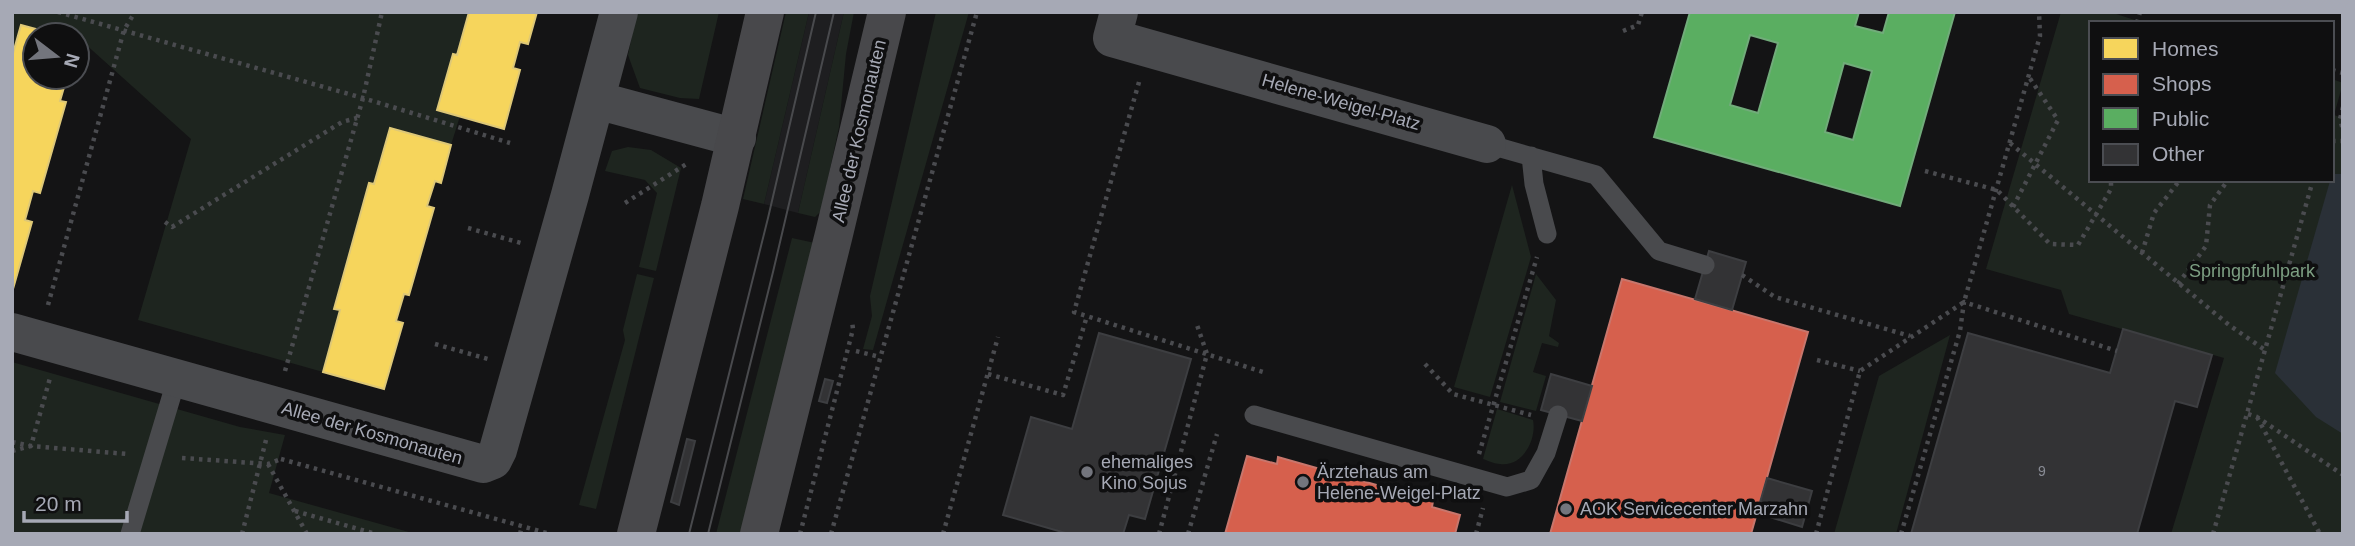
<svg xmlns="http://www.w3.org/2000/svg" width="2355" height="546" viewBox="0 0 2355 546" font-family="Helvetica,sans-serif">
  <rect width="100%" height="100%" fill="#141415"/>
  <path fill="#1e1e20" d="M809 12H844L798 213 764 204Z"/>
  <path fill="#1e251f" d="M12 12H469L457 55 453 54 437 110 460 116 451 145 389 128 374 184 369 183 334 308 340 310 323 372 138 320 191 139 83 42 77 40V35H58L21 25 12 57Z
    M637 12H719L699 99 680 98 640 88 628 55Z
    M786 12H809L764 204 743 199Z
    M844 12H854L846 54 839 127 821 211 815 217 798 213Z
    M936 12H969L873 350 863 349 872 316 870 296Z
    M2061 12H2110L2144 23H2091V180H2332V79L2343 83 2334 115 2343 118V534H2171L2224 358 2069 314 2061 290 1986 269Z
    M628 147 651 150 681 168 656 271 639 267 657 193 645 180 605 171 612 151Z
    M1512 185 1531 257 1490 397 1454 387Z
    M792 238 815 243 741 534H716Z
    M637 274 654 278 596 509 579 505 625 340 623 330Z
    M1536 274 1556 300 1549 336 1559 343 1558 347 1542 343 1533 372 1546 376 1536 411 1500 402Z
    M1950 335 1896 534H1834L1879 376Z
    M12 362 240 427 285 435 269 493 416 534H12Z
    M1497 409 1533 420C1537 439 1523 467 1500 464 1495 464 1489 461 1483 459Z"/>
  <path fill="#2a3037" d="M2332 174H2343V434L2316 417 2275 373Z"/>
  <path fill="#f6d55c" stroke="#dec877" stroke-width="2" d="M469 12H537L528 44 520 42 513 68 520 70 504 129 437 110 453 54 457 55Z
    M21 25 58 35H35V77H67L60 101 66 102 40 193 33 191 25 220 32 222 13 289 12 57Z
    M390 128 451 145 441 183 435 181 427 206 434 208 409 295 404 294 396 321 403 323 384 389 323 372 340 310 334 309 369 183 374 184Z"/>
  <path fill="#d6604d" stroke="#c8766c" stroke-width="2" d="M1622 279 1808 332 1751 534H1550Z
    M1247 456 1277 464 1278 457 1433 501 1432 507 1460 515 1455 534H1225Z"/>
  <path fill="#5aae61" stroke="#71ac7a" stroke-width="2" fill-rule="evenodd" d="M1690 12H1859L1855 26 1883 33 1889 12H1955L1900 206 1654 137ZM1750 35 1778 43 1758 113 1730 105ZM1844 63 1872 71 1853 140 1825 132Z"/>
  <path fill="#333335" stroke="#3d3e41" stroke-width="2" d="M1709 251 1746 262 1732 310 1695 299Z
    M2123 329 2212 355 2197 407 2175 401 2137 534H1911L1968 333 2110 373Z
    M1099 333 1191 359 1145 519 1129 515 1123 534H1069L1003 515 1031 417 1072 429Z
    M1551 374 1592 386 1582 421 1541 410Z
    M825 379 833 381 827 403 819 401Z
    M687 439 695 441 679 505 671 502Z
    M1767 478 1812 491 1802 527 1757 513Z"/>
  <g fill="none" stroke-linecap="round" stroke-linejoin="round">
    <path stroke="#4a4b4f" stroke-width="4.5" stroke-dasharray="3.5 5" stroke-linecap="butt" d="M58 12 363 98 510 143
      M2137 23 2140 12
      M1623 31 1638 25 1642 12
      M2332 70 2343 73
      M1139 82 1074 312 1266 373
      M2343 107 2340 119 2343 130
      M2332 141H2343
      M2010 143 2229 325 2265 350
      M1925 171 1997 190 2050 244 2078 245 2111 189V180
      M625 203 688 163
      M2013 207 2058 120 2029 77
      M165 222 172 227 342 122 357 118
      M468 228 521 243
      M2142 253 2154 213 2180 180
      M1742 275 1775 297 1910 336
      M2178 284 2206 246 2210 205 2228 180
      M48 305 124 30 135 12
      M435 344 488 359
      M856 351 880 357
      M1817 360 1860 371
      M1425 364 1453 394 1531 415
      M285 371 363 98 382 12
      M988 374 1063 395 1087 316
      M2248 414 2257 417 2343 475
      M2257 417 2320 534
      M12 442 31 446 127 454
      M12 451 31 446 50 378
      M1479 454 1537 257
      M182 458 268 464 281 459
      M281 459 550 534
      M268 464 307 534
      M295 511 376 534
      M242 534 266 440
      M520 534 522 526
      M800 534 853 329 852 321
      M831 534 977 12
      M943 534 998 337
      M1159 534 1207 354 1196 322
      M1188 534 1217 434
      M1476 534 1483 508
      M1816 534 1860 371 1964 302 2040 36 2039 12
      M1901 534 1960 331 1964 302 2117 351
      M2213 534 2313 180"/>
    <path stroke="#494a4d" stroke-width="19" d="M1487 144 1596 175 1659 251 1705 265
      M1531 156 1534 184 1547 234
      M1254 415 1507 487 1531 480 1546 453 1558 415
      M130 534 177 378"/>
    <path stroke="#494a4d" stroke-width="38" d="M1119 12 1112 38 1487 144
      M596 100 737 138
      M12 332 483 464 493 460 498 450 570 195 619 12"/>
    <path stroke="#48484b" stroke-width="38" d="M636 534 720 206 765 12
      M759 534 834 234 887 12"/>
    <path stroke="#494a4d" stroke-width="2" d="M689 534 768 218 816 12
      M708 534 773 272 834 12"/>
  </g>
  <g fill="#73757d" stroke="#0f0f10" stroke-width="2.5">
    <circle cx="1087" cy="472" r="7"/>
    <circle cx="1303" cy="482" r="7"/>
    <circle cx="1566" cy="509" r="7"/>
  </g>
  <g text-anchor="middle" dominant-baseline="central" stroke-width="7" stroke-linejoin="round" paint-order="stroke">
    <g font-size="14" fill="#898c95">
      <text x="2042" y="471">9</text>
    </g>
    <g font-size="18" fill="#a6a9b5" stroke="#0f0f10">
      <text transform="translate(1341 102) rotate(16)">Helene-Weigel-Platz</text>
      <text transform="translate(859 131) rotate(-77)">Allee der Kosmonauten</text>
      <text transform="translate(372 433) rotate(16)">Allee der Kosmonauten</text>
    </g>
    <g font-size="18" fill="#7d9f83" stroke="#0f0f10">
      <text x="2252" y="271">Springpfuhlpark</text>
    </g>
    <g font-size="18" fill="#a6a9b5" stroke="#0f0f10" text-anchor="start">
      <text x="1101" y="462">ehemaliges<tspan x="1101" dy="21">Kino Sojus</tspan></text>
      <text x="1317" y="472">Ärztehaus am<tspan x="1317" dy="21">Helene-Weigel-Platz</tspan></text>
      <text x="1580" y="509">AOK Servicecenter Marzahn</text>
    </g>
  </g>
  <rect width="2355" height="546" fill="none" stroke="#a6a9b5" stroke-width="28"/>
  <rect x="2089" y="21" width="245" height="161" fill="#0f0f10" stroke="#4b4d52" stroke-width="2"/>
  <rect x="2103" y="38" width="35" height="21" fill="#f6d55c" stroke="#4b4d52" stroke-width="2"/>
  <text x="2152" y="56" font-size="21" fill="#a6a9b5">Homes</text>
  <rect x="2103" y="74" width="35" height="21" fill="#d6604d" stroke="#4b4d52" stroke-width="2"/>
  <text x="2152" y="91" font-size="21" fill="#a6a9b5">Shops</text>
  <rect x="2103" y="108" width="35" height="21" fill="#5aae61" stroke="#4b4d52" stroke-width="2"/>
  <text x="2152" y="126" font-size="21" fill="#a6a9b5">Public</text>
  <rect x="2103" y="144" width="35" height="21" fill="#333335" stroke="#4b4d52" stroke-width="2"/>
  <text x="2152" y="161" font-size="21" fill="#a6a9b5">Other</text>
  <g transform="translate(56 56) rotate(106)"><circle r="33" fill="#0f0f10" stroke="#4b4d52" stroke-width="2"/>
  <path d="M0-5L12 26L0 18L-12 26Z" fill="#73757d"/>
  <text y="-10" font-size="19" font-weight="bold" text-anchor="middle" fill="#a6a9b5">N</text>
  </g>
  <path d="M24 511v10h103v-10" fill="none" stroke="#a6a9b5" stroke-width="3.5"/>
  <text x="35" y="511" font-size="21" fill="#a6a9b5" stroke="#0f0f10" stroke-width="5" paint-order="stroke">20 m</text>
</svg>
